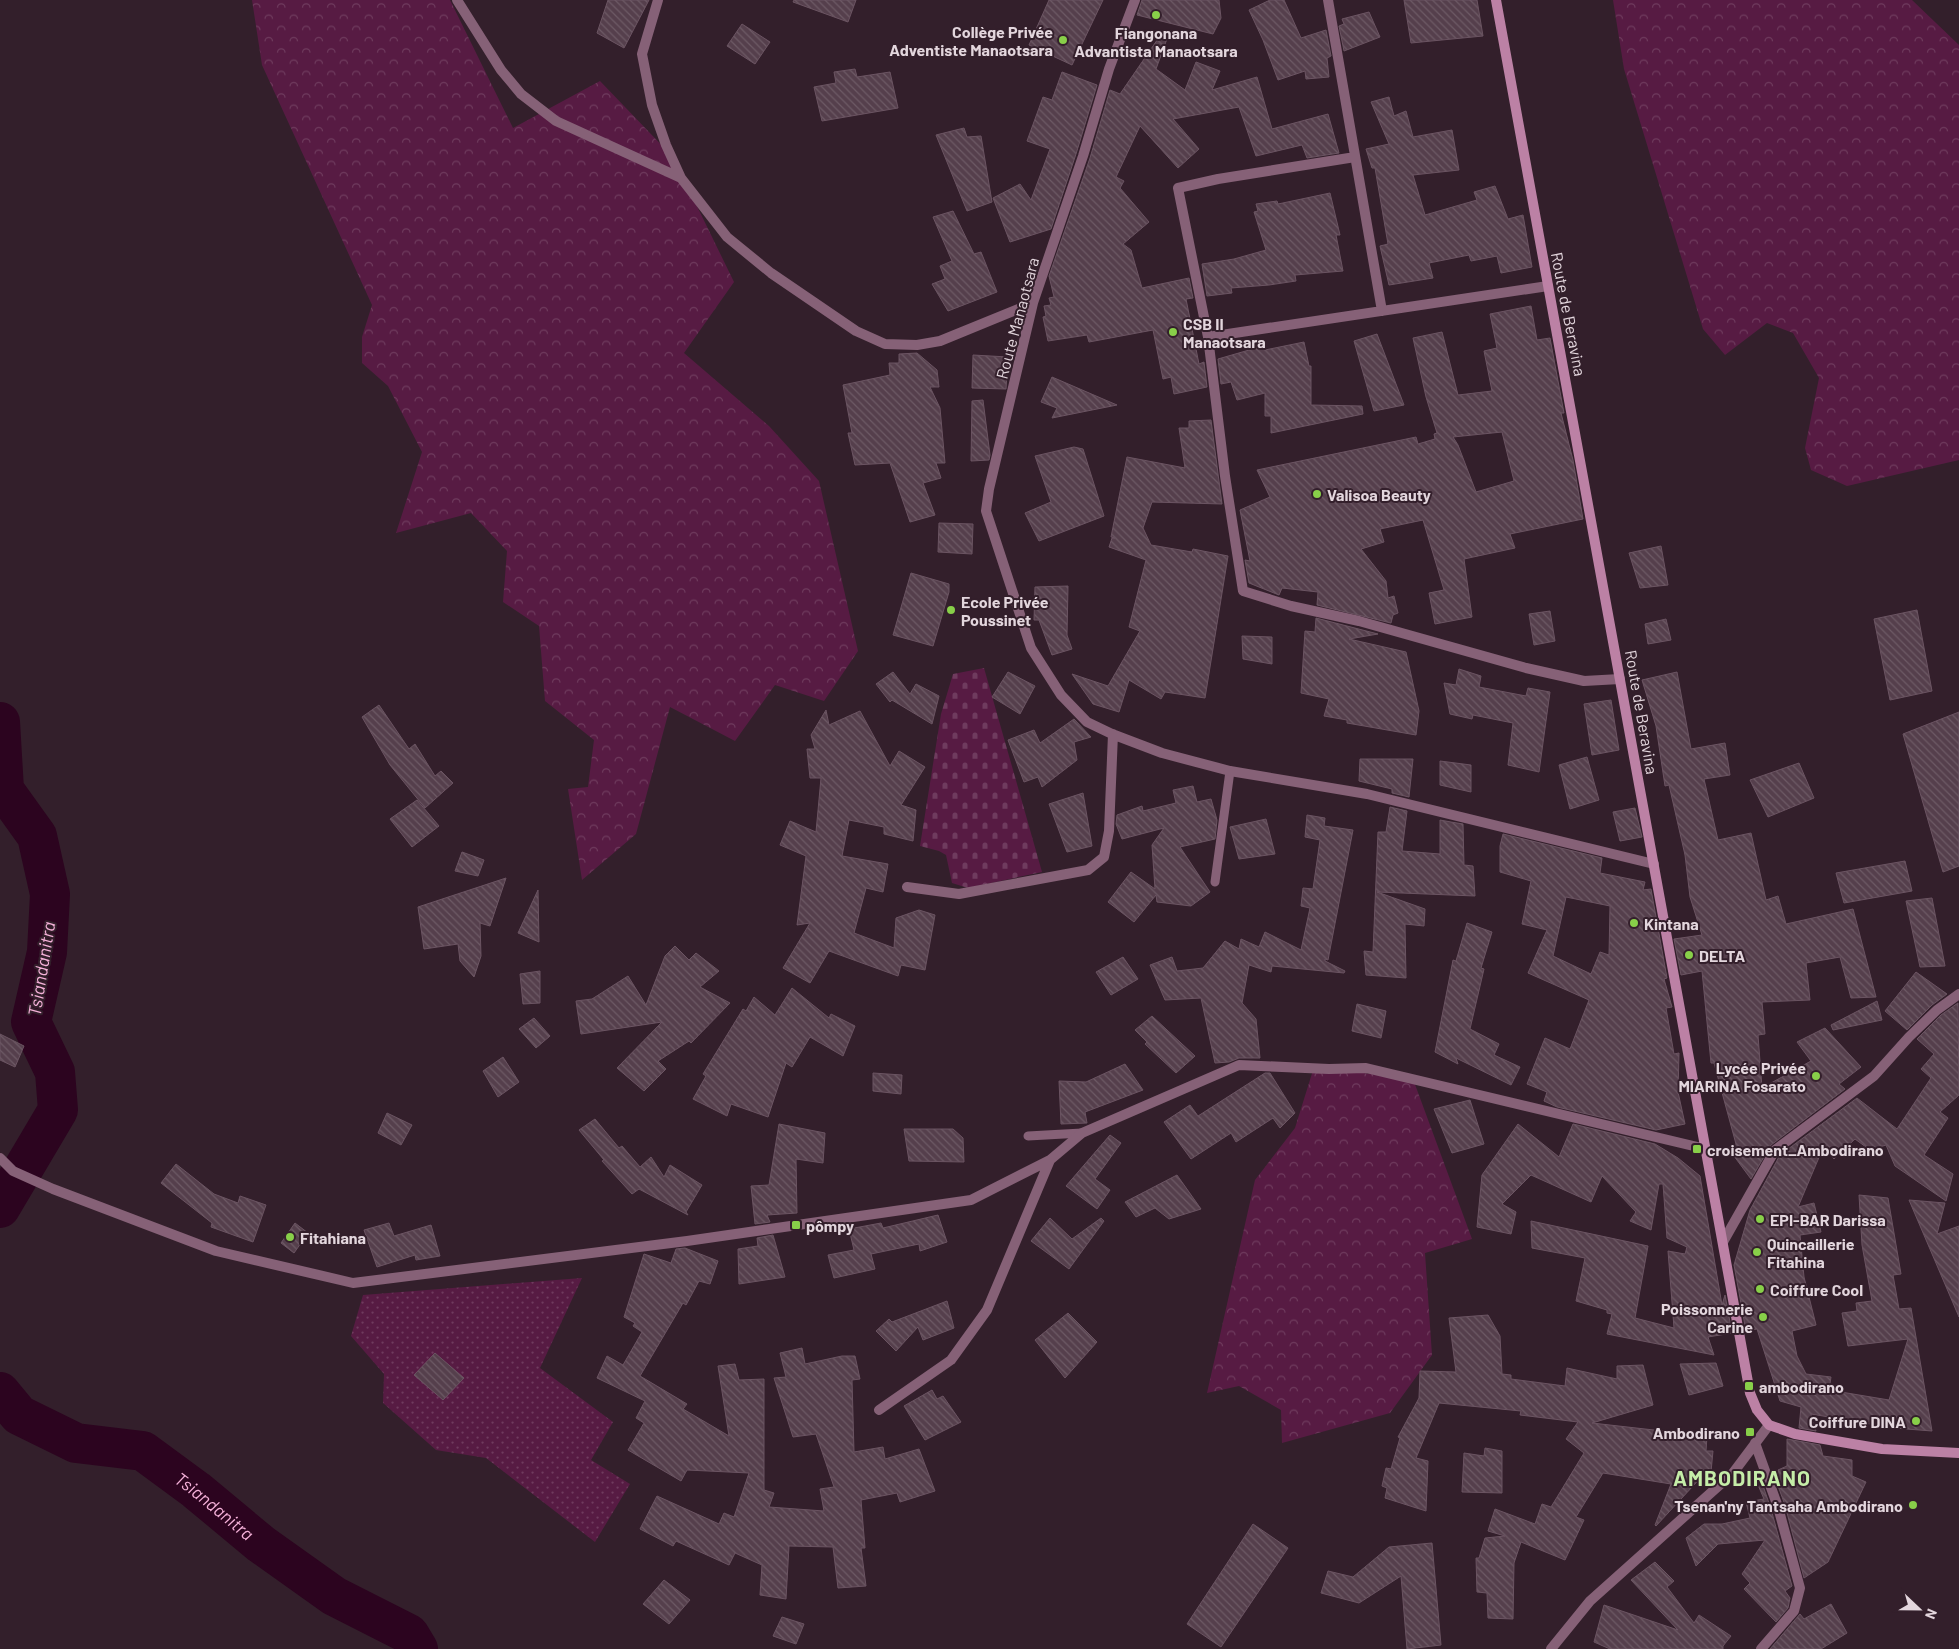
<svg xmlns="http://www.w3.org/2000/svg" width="1959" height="1649" viewBox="0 0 1959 1649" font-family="Barlow,sans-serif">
  <defs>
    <pattern id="grass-dots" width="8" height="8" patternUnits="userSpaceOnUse" patternTransform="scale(1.25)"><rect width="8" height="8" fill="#571b43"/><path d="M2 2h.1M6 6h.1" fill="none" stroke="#6f3b5e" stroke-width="1.8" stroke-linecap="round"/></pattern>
    <pattern id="forest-crowns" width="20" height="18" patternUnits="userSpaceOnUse" patternTransform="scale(1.25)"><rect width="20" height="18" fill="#571b43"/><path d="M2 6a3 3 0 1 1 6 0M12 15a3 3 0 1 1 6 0" fill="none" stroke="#6f3b5e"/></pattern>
    <pattern id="cemetery-stones" width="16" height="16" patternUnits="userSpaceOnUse" patternTransform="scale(1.25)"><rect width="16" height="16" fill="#571b43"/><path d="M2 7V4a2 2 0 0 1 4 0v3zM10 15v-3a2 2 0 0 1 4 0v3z" fill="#6f3b5e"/></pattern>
    <pattern id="building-back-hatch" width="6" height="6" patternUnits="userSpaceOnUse" patternTransform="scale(1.25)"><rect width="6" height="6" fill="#553f4c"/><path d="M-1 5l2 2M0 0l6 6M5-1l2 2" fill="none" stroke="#6d5a65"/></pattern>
  </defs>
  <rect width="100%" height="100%" fill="#331f2b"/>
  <path fill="url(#grass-dots)" d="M582 1278 540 1368 613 1422 591 1460 630 1484 595 1542 486 1458 436 1450 383 1403 384 1374 351 1336 363 1295Z"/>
  <path fill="url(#forest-crowns)" d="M252 0H450L513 128 600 81 673 157 734 282 684 353 769 426 819 481 858 651 824 701 775 685 735 741 670 707 636 834 582 880 568 789 588 787 594 740 545 701 539 626 503 602 507 551 471 513 396 533 422 452 388 386 362 363V337L372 305 262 65Z
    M1613 0H1912L1959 45V460L1847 486 1811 470 1805 448 1819 378 1793 333 1767 323 1725 355 1703 329 1624 69Z
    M1314 1067 1413 1079 1472 1239 1425 1253 1432 1355 1390 1413 1282 1443 1281 1410 1239 1386 1207 1393 1255 1180 1295 1128Z"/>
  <path fill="url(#cemetery-stones)" d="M984 668 1042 872 968 888 952 883 946 855 939 851 920 846 941 714 953 674Z"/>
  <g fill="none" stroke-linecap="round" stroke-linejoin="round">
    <g stroke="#2c041f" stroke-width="40">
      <path d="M0 722 4 790 37 836 50 894 47 952 31 1022 55 1072 58 1110 0 1208"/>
      <path id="s1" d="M0 1392 19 1415 76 1443 143 1451 196 1490 261 1544 334 1596 409 1634 418 1649"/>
    </g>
  </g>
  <path fill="url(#building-back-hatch)" stroke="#6b5462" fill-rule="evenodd" d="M608 0H649L624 48 597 33Z
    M794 0H856L848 22 793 2Z
    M1049 0H1103L1072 65 1029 45Z
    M1142 0H1219L1221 18 1213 34 1137 15Z
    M1270 0H1284L1301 38 1326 30 1331 56 1327 58 1329 77 1306 79 1305 71 1278 80 1263 40 1249 10Z
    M1404 0H1477L1483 36 1411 43Z
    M1369 12 1380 37 1344 51 1339 26 1344 24 1342 19Z
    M742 24 770 42 755 64 727 46Z
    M1162 33 1168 36 1156 69 1185 90 1196 62 1220 71 1212 90 1257 77 1272 129 1328 114 1339 153 1307 158 1302 145 1256 156 1239 107 1173 119 1199 149 1178 168 1140 126 1116 177 1124 181 1120 188 1149 222 1123 244 1131 250 1142 288 1189 278 1193 298 1186 299 1199 364 1204 362 1207 387 1174 394 1171 377 1163 379 1153 330 1089 342 1087 335 1048 341 1043 317 1046 316 1044 306 1051 305 1049 298 1054 297 1049 276 1090 158 1110 90 1120 94Z
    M855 69 857 77 890 72 898 108 822 121 814 87 836 83 834 72Z
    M1062 72 1097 85 1076 154 1051 229 1010 242 993 198 1020 184 1031 200 1050 149 1027 141 1043 97 1052 100Z
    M1389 97 1394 116 1406 111 1413 137 1452 130 1459 170 1413 175 1425 215 1477 200 1474 192 1495 186 1508 219 1523 215 1532 267 1501 273 1497 256 1471 261 1469 255 1429 263 1433 278 1389 285 1380 246 1388 244 1375 168H1372L1366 149 1389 144 1371 102Z
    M964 128 967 137 981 136 992 202 967 211 936 135Z
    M1330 193 1340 235H1336L1343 271 1295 275 1296 281 1269 285 1231 288 1232 293 1207 296 1202 264 1234 259 1266 250 1254 212 1258 211 1256 204 1277 201 1278 204Z
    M953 211 974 254 981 252 997 292 948 311 932 284 945 279 940 266 952 261 933 217Z
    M1531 306 1537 340 1550 338 1564 413H1561L1573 460 1583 519 1510 534 1515 548 1464 559 1472 617 1435 624 1429 593 1444 590 1423 520 1380 529 1384 542 1361 549 1386 581 1388 598 1394 596 1398 613 1393 615 1391 623 1317 605 1318 592 1282 588 1279 595 1249 583 1245 560 1250 561 1240 510 1270 497 1257 470 1416 437 1418 444 1435 439 1434 434 1437 433 1426 397 1413 338 1442 332 1458 395 1492 391 1484 351 1497 348 1490 314ZM1502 432 1514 481 1476 492 1458 445 1453 437Z
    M1377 334 1404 405 1374 411 1354 341Z
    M1304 342 1309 366H1311V405L1362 406 1363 414 1271 433V416H1265V393L1237 400 1231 382 1221 384 1218 359 1263 346 1265 350Z
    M917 353 937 370 939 387H930L940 408 945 463H936L941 478 923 483 935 515 910 522 890 463 855 465 848 433H852L843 385 890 375 889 363H899V354Z
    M973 355 1008 357 1006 389 972 388Z
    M1052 377 1117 405 1052 418 1057 408 1041 402Z
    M983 400 990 455 989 460 971 461 972 401Z
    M1211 420 1222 504 1152 502 1143 528 1151 545 1192 552 1193 549 1228 556 1205 698 1165 692 1161 699 1129 680 1119 712 1093 704 1072 674 1108 686 1140 631 1129 627 1146 560 1109 547 1112 538H1115L1111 537 1127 457 1185 468 1179 428H1189V421Z
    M1074 447 1083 449 1104 516 1039 541 1025 513 1051 502 1035 456Z
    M939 523 973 524 972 554 938 552Z
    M1661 546 1668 585 1640 588 1629 553Z
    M911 573 949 584V592L933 646 893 635Z
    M1068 586 1067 635 1072 649 1052 655 1039 620H1034L1035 587Z
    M1917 610 1932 691 1890 700 1874 619Z
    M1550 611 1555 641 1534 645 1529 614Z
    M1316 618 1378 634 1349 639 1406 652 1419 711 1416 735 1347 723V720L1324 716 1329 699 1301 693 1305 631 1315 632Z
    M1666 619 1671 640 1648 644 1645 624Z
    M1242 636 1272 637V664L1243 659Z
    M1459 669 1481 676 1479 687 1526 696 1528 688 1550 692 1539 772 1508 765 1513 723 1473 715 1472 719 1450 714 1444 683 1456 685Z
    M893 672 910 694 916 684 939 696 932 724 892 700 890 702 876 684Z
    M1008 672 1035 686 1020 714 992 697Z
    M1677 672 1691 749 1725 743 1730 775 1704 779 1718 840 1751 833 1766 900 1778 896 1786 924 1853 909 1876 997 1851 998 1840 957 1806 963 1810 1000 1762 1002 1765 1034 1758 1035 1762 1088 1811 1061 1797 1042 1825 1028 1861 1067 1839 1084 1845 1089 1771 1145 1751 1179 1728 1148 1736 1144 1714 1063H1711L1702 971 1681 975 1674 939 1702 935 1690 897 1685 855 1669 785 1665 786 1656 726 1642 680Z
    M1611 700 1619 750 1592 755 1584 704Z
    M379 705 409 749 415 744 435 776 441 771 453 783 425 808 390 765 362 717Z
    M826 710 829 725 860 711 890 766 899 751 925 767 901 805 916 810 913 841 884 834V827L849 820 842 856 888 864 883 892 866 888 854 933 894 948 896 918 919 910 935 915 925 970 901 965 898 976 829 951 810 983 783 968 810 923 797 925 806 856 780 845 790 821 816 832 821 778H810L807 749H815L811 735Z
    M1959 712V866L1943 872 1903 734Z
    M1074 719 1091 737 1074 742 1077 760 1042 787 1038 777 1024 782 1008 740 1034 730 1040 743Z
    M1587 757 1599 800 1570 809 1559 765Z
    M1360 759H1413L1409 797 1392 793V789L1359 781Z
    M1440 761 1471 765V792L1440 785Z
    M1799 763 1814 798 1768 817 1750 780Z
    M1193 786 1197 802 1211 799 1217 820 1215 839 1180 847 1210 892 1191 906 1157 902 1156 895 1134 922 1108 902 1131 872 1155 889 1152 845 1164 828 1122 839 1116 824 1117 815 1142 806 1143 811 1176 803 1173 790Z
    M1083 793 1092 846 1067 852 1049 804Z
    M417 800 439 826 412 847 390 819Z
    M1390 807 1407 811 1402 851 1440 854V820L1451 822 1463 824 1464 865 1473 866 1475 896 1377 892 1425 909 1424 926 1405 924 1406 978 1366 975 1364 951 1373 952 1378 832H1386Z
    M1635 808 1642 837 1620 841 1613 812Z
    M1307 815 1325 818 1324 826 1353 830 1328 960 1325 959V961L1345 971 1344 973 1272 966 1271 972 1249 965 1242 1003 1256 1019 1260 1058H1239L1229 1062 1215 1063 1201 998 1165 1000 1150 965 1172 957 1177 971 1203 968 1225 941 1239 949 1241 939 1259 947 1265 932 1301 950 1310 908 1301 906 1303 888 1313 889 1320 840 1305 837Z
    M1266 819 1275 854 1239 859 1230 827Z
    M1503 834 1602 858 1600 873 1645 882 1643 890 1651 889 1667 978 1664 979 1672 1007 1666 1008 1674 1054 1679 1053 1678 1092 1685 1124 1656 1130 1557 1107 1544 1101 1547 1092 1527 1084 1545 1038 1570 1049 1589 1000 1528 973 1547 930 1522 924 1531 881 1500 872V846ZM1566 897 1610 906 1609 955 1600 952 1591 974 1553 956Z
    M462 852 484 860 478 876 455 871Z
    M1905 861 1912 891 1844 903 1836 873Z
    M506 878 490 926 480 923 481 956 474 977 460 961 458 944 424 949 418 907Z
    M538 890 539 942 518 933Z
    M1932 898 1945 966 1920 967 1906 901Z
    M1467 923 1492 932 1481 968 1484 969 1470 1029 1499 1044 1494 1055 1520 1067 1511 1085 1456 1058 1458 1064 1435 1052 1453 960 1456 961Z
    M675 946 689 960 696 953 719 971 700 987 730 1003 691 1043 689 1041 658 1061 666 1069 644 1091 617 1068 662 1022 581 1034 576 1001 592 999 628 976 646 1005 665 956Z
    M1123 957 1138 979 1111 995 1096 972Z
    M540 971V1003L523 1004 520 974Z
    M1916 972 1947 994 1932 1005 1907 1030 1885 1011Z
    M792 988 829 1018 831 1014 855 1026 843 1056 810 1037 792 1067 786 1063 768 1117 731 1104 727 1116 693 1099 706 1076 703 1074 743 1009 746 1011 754 997 775 1015Z
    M1877 1001 1882 1020 1833 1030 1831 1025Z
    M1958 1003 1959 1095 1940 1112 1948 1118 1924 1155 1953 1174 1946 1201 1895 1166 1886 1145 1870 1150 1855 1139 1834 1159 1823 1148 1798 1207 1814 1203 1821 1232 1800 1235 1804 1277 1816 1325 1792 1331 1797 1356 1806 1374 1831 1377 1829 1390 1889 1400 1908 1339 1848 1346 1842 1313 1857 1311 1856 1303 1872 1301 1862 1245 1859 1195 1888 1198 1901 1274 1893 1275 1899 1309 1911 1308 1932 1431 1894 1428 1811 1414 1816 1431 1799 1428 1801 1407 1780 1401 1757 1329 1746 1331 1734 1265 1750 1210 1780 1155 1857 1098 1897 1129 1931 1078 1921 1069 1934 1054 1917 1039 1941 1015Z
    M1357 1004 1386 1011 1381 1038 1352 1031Z
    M1152 1016 1195 1056 1176 1073 1145 1044 1147 1042 1135 1030Z
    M534 1018 550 1036 536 1048 519 1029Z
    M0 1034 24 1046 15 1067 0 1060Z
    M503 1057 519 1082 498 1097 483 1071Z
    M1125 1064 1143 1090 1085 1112 1087 1123 1061 1124 1059 1081 1086 1082Z
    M873 1073 902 1075 901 1094 873 1091Z
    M1265 1073H1270L1295 1113 1280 1128 1273 1118 1236 1142 1231 1133 1191 1159 1164 1122 1190 1105 1198 1116Z
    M1470 1100 1484 1144 1452 1153 1434 1109Z
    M387 1113 412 1125 401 1145 378 1133Z
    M595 1119 619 1148 622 1146 640 1167 651 1157 664 1177 670 1165 702 1185 686 1212 688 1215 639 1189 632 1194 602 1161 604 1160 579 1130Z
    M779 1124 825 1133 823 1163 796 1159 797 1213 767 1215 770 1222 755 1224 751 1186 769 1185Z
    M1518 1124 1559 1157 1573 1124 1655 1144 1678 1158 1700 1176 1722 1305 1725 1295 1732 1333 1708 1337 1714 1355 1607 1334 1612 1314 1607 1313V1310L1576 1301 1585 1258 1532 1248 1531 1221 1648 1246 1635 1318 1674 1328 1668 1251 1685 1254 1687 1247 1667 1238 1663 1184H1659L1651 1230 1630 1221 1636 1212 1602 1176 1591 1202 1531 1175 1502 1204 1516 1212 1511 1234 1477 1227 1482 1175Z
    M904 1129H953L963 1138 964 1162 909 1161Z
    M1110 1135 1121 1143 1095 1179 1110 1190 1097 1209 1066 1186Z
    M176 1164 214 1194 238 1203 240 1196 266 1205 253 1242 211 1227 212 1223 161 1183Z
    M1177 1175 1201 1209 1169 1219 1155 1208 1136 1217 1125 1202Z
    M1909 1200 1945 1203 1937 1234 1959 1226V1317Z
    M938 1215 947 1242 920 1251 919 1244 871 1254 875 1269 834 1278 828 1255 854 1250 849 1229 881 1223 883 1228Z
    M1050 1218 1072 1239 1101 1218 1104 1221 1069 1269 1031 1241Z
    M295 1223 308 1233 294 1253 281 1243Z
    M389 1223 394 1236 431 1225 440 1256 416 1260 415 1255 377 1267 364 1230Z
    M773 1235 785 1277 739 1284 738 1249 758 1246 757 1238Z
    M685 1248 718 1261 710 1284 699 1281 686 1305 683 1303 640 1376 687 1404 683 1409 729 1436 718 1366 735 1364 739 1380 764 1379V1490L774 1493 769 1507 824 1511 820 1489 834 1487 816 1434 793 1437 774 1378 786 1377 780 1353 802 1348 805 1364 842 1356H855L860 1379 852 1380 854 1452 883 1447 885 1459 919 1449 935 1491 900 1502 897 1493 861 1500 865 1548H861L866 1586 838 1588 833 1547 789 1546 786 1599 760 1595 762 1565 735 1553 729 1565 676 1541 673 1546 640 1529 657 1496 719 1524 724 1513 734 1517 749 1473 687 1470 681 1481 628 1450 644 1423 636 1418 645 1401 597 1378 607 1356 623 1365 642 1332 633 1326 635 1323 624 1317 644 1254 671 1263 676 1249Z
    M947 1301 954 1328 923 1340 918 1327 896 1351 876 1331 889 1319 892 1322Z
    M1068 1313 1097 1342 1065 1378 1035 1340Z
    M1488 1315 1500 1336 1502 1374 1511 1375V1379L1565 1386 1567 1368 1617 1379V1366L1643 1365 1653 1405 1592 1423 1707 1436 1706 1451H1713L1711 1472H1706L1656 1526 1655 1525 1671 1484 1603 1473 1576 1517 1584 1520 1565 1560 1521 1542 1514 1563 1513 1619 1488 1618 1487 1593 1477 1592 1476 1558H1479L1485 1538 1505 1536 1488 1531 1495 1509 1535 1524 1542 1504 1551 1507 1584 1453 1566 1439 1578 1422 1520 1415 1521 1411 1439 1403 1416 1458 1428 1461 1426 1511 1385 1498 1387 1488 1382 1486 1386 1468 1391 1469 1400 1438 1398 1437 1419 1398 1420 1371 1456 1372 1449 1318Z
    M435 1353 464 1378 443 1400 414 1375Z
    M1716 1363 1723 1386 1689 1395 1680 1364Z
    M932 1390 937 1399 943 1396 961 1422 925 1440 904 1406Z
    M1787 1439 1820 1445 1823 1456 1852 1460V1476L1866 1482 1828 1562 1804 1578 1785 1505 1774 1475 1779 1474 1778 1470 1787 1466Z
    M1485 1448 1502 1451V1493L1462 1492 1464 1453 1484 1456Z
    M1760 1477 1771 1509 1792 1586 1785 1591 1790 1598 1788 1608 1776 1622 1744 1589 1750 1583 1742 1574 1765 1540 1718 1544 1696 1566 1686 1538 1704 1524H1722L1750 1518 1746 1502 1764 1499 1755 1478Z
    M1253 1524 1288 1548 1221 1647 1187 1624Z
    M1432 1543 1441 1645 1407 1649 1401 1576 1359 1603 1321 1593 1328 1571 1353 1577 1389 1547Z
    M1655 1562 1674 1581 1667 1587 1694 1623 1699 1615 1731 1636 1723 1646V1649H1610L1594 1642 1604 1605 1678 1630 1631 1580Z
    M664 1580 690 1600 669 1624 643 1604Z
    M1831 1604 1847 1633 1821 1649H1770L1800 1614 1804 1619Z
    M782 1617 804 1624 796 1644 773 1636Z"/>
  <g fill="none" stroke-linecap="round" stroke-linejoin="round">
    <path stroke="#866177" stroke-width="9" d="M1215 882 1230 771
      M1028 1136 1082 1133"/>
    <path stroke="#866177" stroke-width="10" d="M457 0 501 70 521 94 556 121 681 178
      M658 0 642 54 652 105 666 145 681 178 727 237 771 273 856 331 885 344 917 345 940 341 1033 303
      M1135 0 1109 69 1083 156 1033 303 989 489 986 511 1031 648 1061 695 1087 722 1112 734 1162 753 1230 771 1367 794 1654 864
      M1328 0 1382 311
      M1355 157 1218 179 1178 188 1208 337 1225 476 1243 591 1291 606 1359 621 1526 668 1584 681 1620 679
      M1208 337 1548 286
      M907 887 959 894 1088 870 1104 857 1109 831 1113 734
      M0 1158 13 1171 53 1189 216 1251 353 1283 687 1241 971 1200 1050 1160 1082 1133 1239 1065 1329 1069 1366 1068 1706 1149
      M1723 1242 1775 1150 1874 1076 1909 1037 1937 1010 1959 994
      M879 1410 951 1360 987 1310 1050 1160
      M1755 1443 1778 1507 1800 1588 1794 1611 1761 1649
      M1551 1649 1590 1601 1733 1473 1769 1425"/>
    <path stroke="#bc81a5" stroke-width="10" d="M1496 0 1750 1393 1757 1410 1769 1425 1795 1434 1882 1449 1959 1453"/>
  </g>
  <g fill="#88cf49" stroke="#331f2b" stroke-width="2">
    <circle cx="1156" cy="15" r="5"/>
    <circle cx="1063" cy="40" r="5"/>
    <circle cx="1173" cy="332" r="5"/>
    <circle cx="1317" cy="494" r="5"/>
    <circle cx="951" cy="610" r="5"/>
    <circle cx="1634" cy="923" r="5"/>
    <circle cx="1689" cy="955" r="5"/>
    <circle cx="1816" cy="1076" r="5"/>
    <rect x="1692" y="1144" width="10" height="10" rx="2.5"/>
    <circle cx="1760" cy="1219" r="5"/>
    <rect x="791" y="1220" width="10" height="10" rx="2.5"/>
    <circle cx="290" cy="1237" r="5"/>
    <circle cx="1757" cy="1252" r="5"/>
    <circle cx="1760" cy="1289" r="5"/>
    <circle cx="1763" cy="1317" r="5"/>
    <rect x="1744" y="1381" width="10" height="10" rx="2.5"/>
    <circle cx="1916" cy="1421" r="5"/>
    <rect x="1745" y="1427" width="10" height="10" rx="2.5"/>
    <circle cx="1913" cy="1505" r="5"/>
  </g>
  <g text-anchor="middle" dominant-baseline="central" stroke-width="4" stroke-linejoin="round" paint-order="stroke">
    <g font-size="16" font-weight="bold" fill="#e3d6dd" stroke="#331f2b" text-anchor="start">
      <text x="1053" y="31" text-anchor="end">Collège Privée<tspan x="1053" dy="18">Adventiste Manaotsara</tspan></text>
      <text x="1156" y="32" text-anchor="middle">Fiangonana<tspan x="1156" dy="18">Advantista Manaotsara</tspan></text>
      <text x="1183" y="323">CSB II<tspan x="1183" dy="18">Manaotsara</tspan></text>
      <text x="1327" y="494">Valisoa Beauty</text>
      <text x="961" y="601">Ecole Privée<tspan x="961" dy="18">Poussinet</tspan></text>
      <text x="1644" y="923">Kintana</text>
      <text x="1699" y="955">DELTA</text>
      <text x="1806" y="1067" text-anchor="end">Lycée Privée<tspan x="1806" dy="18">MIARINA Fosarato</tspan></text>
      <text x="1707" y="1149">croisement_Ambodirano</text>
      <text x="1770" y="1219">EPI-BAR Darissa</text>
      <text x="806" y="1225">pômpy</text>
      <text x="300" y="1237">Fitahiana</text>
      <text x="1767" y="1243">Quincaillerie<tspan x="1767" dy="18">Fitahina</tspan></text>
      <text x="1770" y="1289">Coiffure Cool</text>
      <text x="1753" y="1308" text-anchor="end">Poissonnerie<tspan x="1753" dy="18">Carine</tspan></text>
      <text x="1759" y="1386">ambodirano</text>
      <text x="1906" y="1421" text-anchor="end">Coiffure DINA</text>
      <text x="1740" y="1432" text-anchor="end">Ambodirano</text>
      <text x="1903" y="1505" text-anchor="end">Tsenan'ny Tantsaha Ambodirano</text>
    </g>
    <g font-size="16" fill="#e3d6dd" stroke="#331f2b">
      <text transform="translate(1569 314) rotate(79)">Route de Beravina</text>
      <text transform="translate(1017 318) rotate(-75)">Route Manaotsara</text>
      <text transform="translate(1642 712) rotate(80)">Route de Beravina</text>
    </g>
    <g font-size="18" font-style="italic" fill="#f5b1d9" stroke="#331f2b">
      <text transform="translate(41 969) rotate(-81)">Tsiandanitra</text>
      <text stroke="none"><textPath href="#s1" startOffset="251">Tsiandanitra</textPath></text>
    </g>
    <g font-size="21" font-weight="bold" letter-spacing="1" fill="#c5eda8" stroke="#331f2b">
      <text x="1742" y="1477">AMBODIRANO</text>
    </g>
  </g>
  <g transform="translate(1919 1609) rotate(112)" stroke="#331f2b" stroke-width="4" paint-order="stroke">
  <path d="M0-4L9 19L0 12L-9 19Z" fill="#e3d6dd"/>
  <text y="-8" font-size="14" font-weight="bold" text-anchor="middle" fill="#e3d6dd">N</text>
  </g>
</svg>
